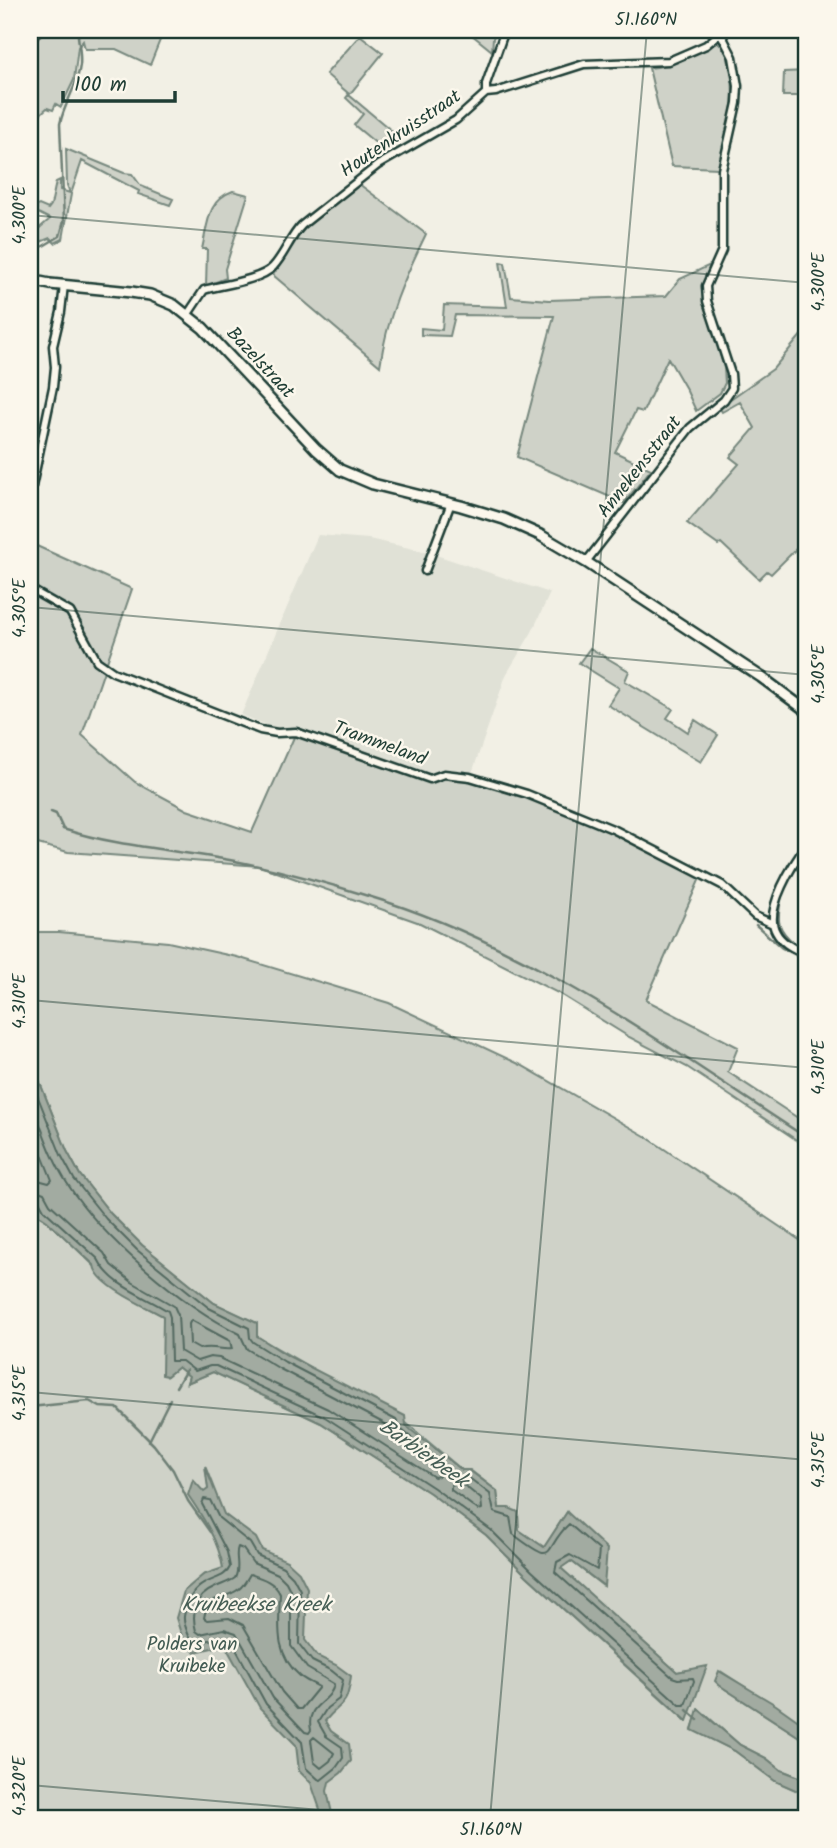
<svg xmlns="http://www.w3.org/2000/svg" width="837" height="1848" viewBox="0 0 837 1848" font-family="Kalam,sans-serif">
  <rect width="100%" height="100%" fill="#f2f0e5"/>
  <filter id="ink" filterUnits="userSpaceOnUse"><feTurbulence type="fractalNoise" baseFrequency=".0143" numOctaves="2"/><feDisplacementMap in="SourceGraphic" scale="14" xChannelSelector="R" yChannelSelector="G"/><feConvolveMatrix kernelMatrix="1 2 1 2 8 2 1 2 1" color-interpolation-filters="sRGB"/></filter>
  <g filter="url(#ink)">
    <path fill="#e0e1d6" d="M318 535 369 539 427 552 550 593 532 632 506 675 471 776 429 777 298 728 293 740 263 730 264 724 241 715Z"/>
    <path fill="#cfd2c8" stroke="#77887e" stroke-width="2" d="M44 30H164L150 65 116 49H85L83 41 78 47 74 80 61 107 56 104 53 110 47 108 36 118 30 113V51Z
      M466 30H498L493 38 492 51Z
      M360 35 383 53 349 95 392 131 378 145 354 125 363 114 346 98 349 94 326 74Z
      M716 42C724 45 726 51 728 59 740 99 727 130 718 168L672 166 649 68C683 64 689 55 716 42Z
      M807 71V96H783L784 72Z
      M66 149 124 173 132 174 141 186 173 199 170 205 138 194 139 191 82 161 71 194 63 239 55 243 50 238 33 245 30 242V229L36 231 50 219 36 212 37 206 39 205 48 209 51 205 56 182 60 180V190L70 193 67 185Z
      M359 184 426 234C404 279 387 317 380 366L273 275 297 235Z
      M233 191 248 195 225 269 226 278 206 286 207 249H202C208 224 207 200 233 191Z
      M500 262 505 263 511 297 549 300 666 296 680 279 710 265 702 290 724 368 725 383 720 393 696 411 686 389 668 358 643 412 636 410 615 452 651 469 624 503 517 457 554 316 455 315 450 336 421 335V328L442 330 444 305 507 307Z
      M807 328V538L771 574 767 571 759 579 721 543 718 545 687 523 739 464 730 457 755 428 740 402 722 412 719 407 773 369Z
      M30 543 132 589 82 735 135 782 187 810 252 832 298 728 429 777 444 772 519 792 602 821 649 845 701 876 646 1000 738 1047 728 1072 807 1124V1147L687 1067 629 1037 558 993 420 923 260 866 68 852 30 842Z
      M590 648 629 671 625 681 673 709 667 718 688 732 695 720 718 735 701 762 608 705 619 688 579 663Z
      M30 932H59L168 942 237 957 389 1003 521 1065 645 1136 807 1245V1727L722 1672 725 1689 807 1742V1780L781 1770 766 1758 740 1745 699 1709 692 1729 735 1751 775 1781 807 1795V1818H30V1198L38 1215 47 1220 124 1295 163 1316 167 1376 178 1367 189 1376 187 1383 213 1372 321 1423 430 1493 486 1535 527 1576 686 1721 706 1667 677 1672 560 1568 571 1561 603 1586 567 1512 544 1548 518 1530 499 1508 497 1491 470 1470H462L405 1422 256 1336V1323L214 1303 142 1245 111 1214 80 1175 67 1151 31 1060Z"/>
    <path fill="#a2aba1" stroke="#6e7f75" stroke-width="2" d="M30 1030 31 1060 67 1151 80 1175 111 1214 142 1245 214 1303 257 1323V1336L288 1356 405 1416 406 1425 411 1430 462 1470H469L497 1491 499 1508H509L518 1512 519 1530 544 1547 567 1512 607 1549 604 1586 571 1561 561 1568 677 1672 707 1666 687 1721 527 1576 486 1535 430 1493 321 1423 213 1372 187 1383 189 1376 178 1367 167 1376 162 1375 163 1316C145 1306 96 1285 94 1265L47 1221 38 1215 30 1198Z
      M205 1466 224 1514 256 1538 262 1550 287 1561 299 1572 307 1588 305 1640 317 1656 336 1665 351 1676C347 1708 343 1700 325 1721L331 1731 349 1744 351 1761 341 1773 329 1782 327 1791 333 1818H323L311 1783 299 1771 296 1745 260 1708 225 1645 195 1652 184 1643 176 1618 184 1591 203 1575 223 1568C219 1542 203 1517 188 1495L193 1480 204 1492 208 1489Z
      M719 1671 776 1705 807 1727V1742L719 1685 715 1681Z
      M698 1709 740 1745 766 1758 781 1770 807 1780V1795L775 1781 735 1751 692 1730Z"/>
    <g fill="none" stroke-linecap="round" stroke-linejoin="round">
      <path stroke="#536960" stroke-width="2" d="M30 1077 61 1155 74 1179 106 1219 137 1250 209 1308 249 1328 250 1338 253 1342 285 1362 396 1420 402 1430 445 1466 458 1476 468 1477 490 1494 494 1512 510 1517 513 1534C559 1569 541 1550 569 1524L599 1550 597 1570 570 1555 557 1562 555 1572 672 1677 678 1679 693 1678 694 1681 685 1705H680L532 1571 491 1530 434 1488 325 1417 216 1366H210L195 1371 182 1361H171L170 1317 168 1311C143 1295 111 1286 98 1259L44 1210 38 1199 30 1197
        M30 1099C42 1127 50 1157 67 1183 102 1238 181 1305 240 1334L247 1349 280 1369 389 1426 396 1437 439 1472V1476L434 1477 328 1409 219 1358 210 1357 197 1361 180 1351 178 1315 174 1306 132 1282 111 1265 104 1253 50 1204 44 1193 30 1188
        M30 1125 52 1180 49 1183 30 1178
        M191 1320 230 1341 232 1349C222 1351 213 1345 199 1349L190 1344 189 1324Z
        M455 1484 465 1486 481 1499 482 1509 478 1510 451 1490V1485Z
        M204 1499 210 1500 219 1518 250 1543 257 1555 283 1567 293 1577 300 1590 299 1644 312 1661 332 1671 343 1680 339 1699 327 1708 318 1722 326 1736 342 1747 343 1758 336 1768 321 1780 318 1779 306 1768 302 1742 266 1704 231 1640C220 1634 208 1641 197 1644 189 1639 188 1634 185 1625 183 1618 184 1615 186 1608 196 1574 223 1584 230 1567L227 1552 202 1504Z
        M238 1547 243 1549 253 1563 278 1574 286 1582 291 1592V1646L307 1668 334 1684C331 1704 305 1703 311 1730L309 1733 305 1732 273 1698 236 1633 224 1629 200 1634 196 1631C191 1613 195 1596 214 1588 221 1584 228 1583 235 1578 241 1567 234 1556 238 1547Z
        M250 1574C262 1578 275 1582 280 1594 279 1625 274 1654 300 1676 305 1681 313 1683 319 1687L301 1709H297L282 1692 243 1625 229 1618 207 1620 204 1618C208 1593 223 1601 239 1589 244 1585 247 1579 250 1574Z
        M314 1737 334 1753 330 1761 321 1768 314 1762 311 1740Z"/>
      <path stroke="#6e7f75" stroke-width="2.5" d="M30 254 60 236 64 221 60 124C64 103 78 86 80 65 81 56 79 45 78 36L83 30
        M30 810 33 811
        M51 812 56 814 63 829C118 847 178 850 235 861 280 870 324 882 368 896 529 944 668 1048 807 1138
        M782 894C776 921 776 929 796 945
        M756 925 782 948 807 961
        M176 1387 186 1370
        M30 1407 89 1401 100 1407 117 1408 154 1445 173 1470 188 1501 210 1532
        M149 1441 170 1399
        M687 1710 698 1720
        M793 1818 805 1793"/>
      <g stroke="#1f3d34" stroke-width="11">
        <path id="minor" d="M30 41 37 30
          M486 93 496 92 584 64 669 61 706 45 724 30
          M188 314 204 290C221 285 261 280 273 267 285 254 290 237 302 225L378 165 456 120 486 93V84L505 30
          M30 496 53 387 55 367 53 346 61 312 64 285
          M586 562 690 428 724 400 732 388 731 374 707 301 706 286 722 250V170L737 103 738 86 733 57 721 34
          M425 571 451 503
          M30 589 70 612 97 661 113 672 260 730 277 733 296 732 430 779 444 774 470 777 527 794 615 830 722 885 755 916 773 924
          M807 845C794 862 763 910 776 932 782 944 796 949 807 955"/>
      </g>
      <g stroke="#1f3d34" stroke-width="14">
        <path id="secondary" d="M30 280 50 284 131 292 150 295 174 305 203 328 316 449 340 470 373 484 461 506 504 519 540 535 586 562 761 677 807 711"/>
      </g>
      <use href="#minor" stroke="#fbf7ec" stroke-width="6"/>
      <use href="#secondary" stroke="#fbf7ec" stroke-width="9"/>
    </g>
  </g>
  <path fill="none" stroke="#1f3d34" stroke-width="2" stroke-opacity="0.45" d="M30 215 807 283M30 607 807 675M30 1000 807 1068M30 1392 807 1460M30 1785 412 1818M490 1818 647 30"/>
  <g text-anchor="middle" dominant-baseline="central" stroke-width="5" stroke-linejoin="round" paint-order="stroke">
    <g font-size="19" fill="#1f3d34" stroke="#fbf7ec">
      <text transform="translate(401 134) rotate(-34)">Houtenkruisstraat</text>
      <text transform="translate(260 363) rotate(47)">Bazelstraat</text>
      <text transform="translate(640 467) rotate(-52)">Annekensstraat</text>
      <text transform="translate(380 744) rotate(20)">Trammeland</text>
    </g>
    <g font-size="19" fill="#425b52" stroke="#fbf7ec">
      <text x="192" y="1645">Polders van<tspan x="192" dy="22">Kruibeke</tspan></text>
    </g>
    <g font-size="21" font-style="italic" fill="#465e55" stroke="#fbf7ec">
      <text transform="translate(423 1454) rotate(35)">Barbierbeek</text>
      <text x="256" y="1605">Kruibeekse Kreek</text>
    </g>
  </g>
  <rect width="837" height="1848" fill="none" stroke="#fbf7ec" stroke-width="77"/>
  <path d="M63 91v10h112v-10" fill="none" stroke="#1f3d34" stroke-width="3.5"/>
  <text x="74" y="91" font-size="21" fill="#1f3d34" stroke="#fbf7ec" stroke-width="5" paint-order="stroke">100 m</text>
  <rect x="38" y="38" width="760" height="1772" fill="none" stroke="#1f3d34" stroke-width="2.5"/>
  <g font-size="18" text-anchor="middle" fill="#1f3d34">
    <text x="646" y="25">51.160°N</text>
    <text transform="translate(19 215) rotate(-90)" y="6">4.300°E</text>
    <text transform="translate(818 282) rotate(-90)" y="6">4.300°E</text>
    <text transform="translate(19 608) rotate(-90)" y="6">4.305°E</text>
    <text transform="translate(818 674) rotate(-90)" y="6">4.305°E</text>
    <text transform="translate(19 1001) rotate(-90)" y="6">4.310°E</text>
    <text transform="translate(818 1067) rotate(-90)" y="6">4.310°E</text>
    <text transform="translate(19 1393) rotate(-90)" y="6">4.315°E</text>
    <text transform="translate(818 1460) rotate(-90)" y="6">4.315°E</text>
    <text transform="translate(19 1786) rotate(-90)" y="6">4.320°E</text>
    <text x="491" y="1835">51.160°N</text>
  </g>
</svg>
